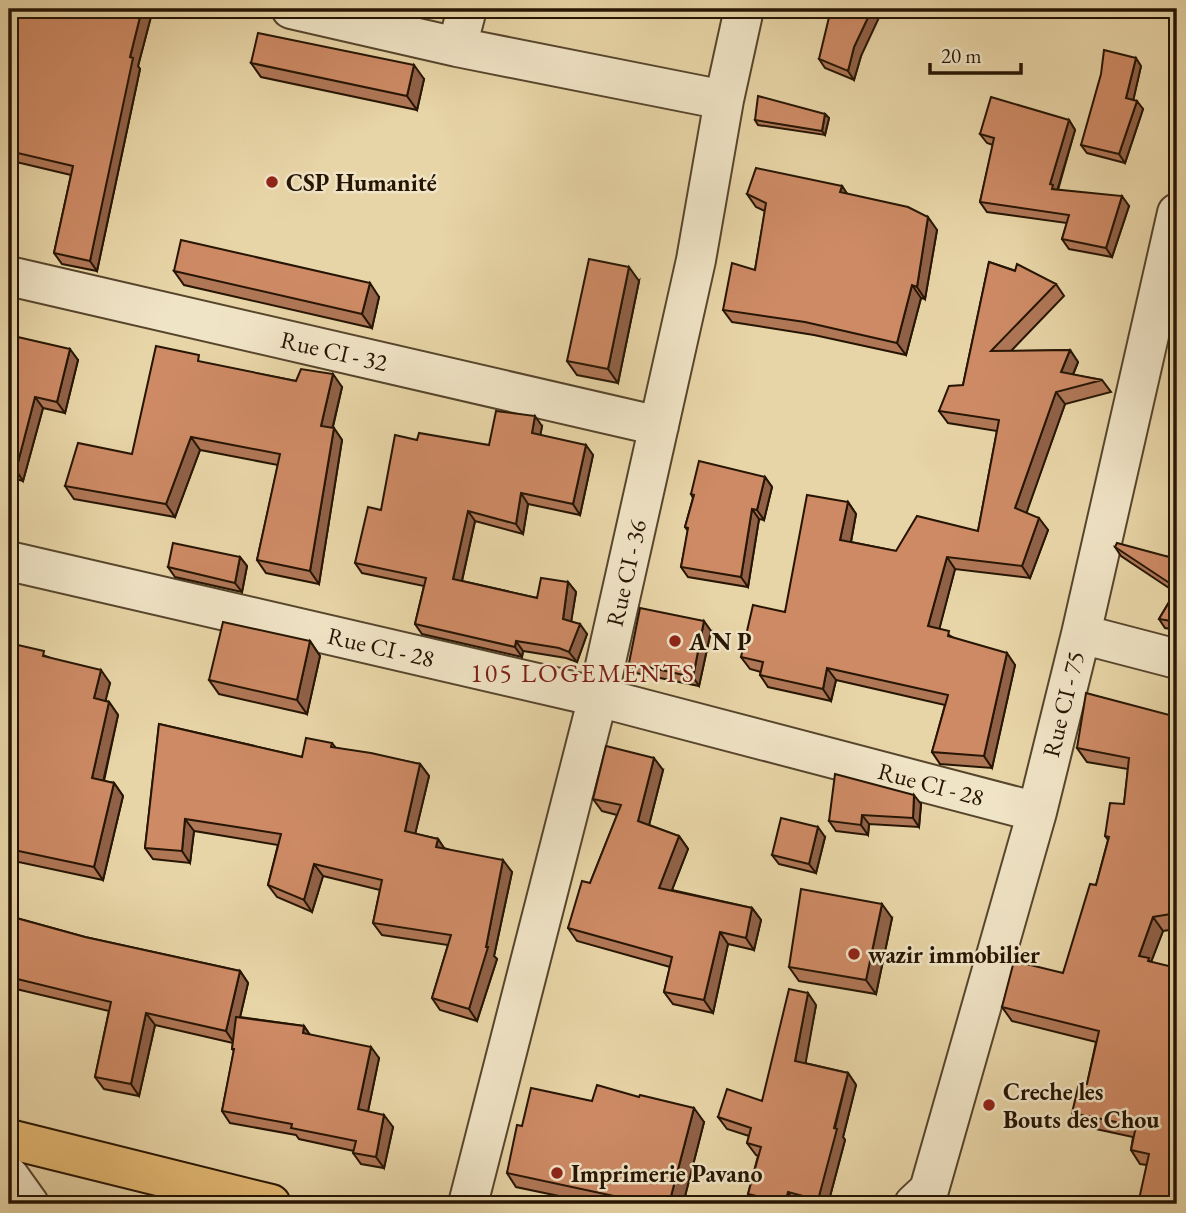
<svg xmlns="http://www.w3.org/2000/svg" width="1186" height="1213" viewBox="0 0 1186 1213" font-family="'EB Garamond',serif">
  <rect width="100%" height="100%" fill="#e8d5a7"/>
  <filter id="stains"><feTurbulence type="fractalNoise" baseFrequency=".00286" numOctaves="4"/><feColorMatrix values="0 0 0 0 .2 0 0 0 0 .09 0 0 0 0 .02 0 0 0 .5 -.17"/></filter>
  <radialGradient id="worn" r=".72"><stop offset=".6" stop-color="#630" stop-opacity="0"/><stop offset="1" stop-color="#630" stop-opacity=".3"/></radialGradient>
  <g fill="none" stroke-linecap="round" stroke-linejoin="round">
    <g stroke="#56452c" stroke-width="42">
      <path id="minor" d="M291 9 457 47 724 100
        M457 47 467 9
        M9 276 659 426
        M9 561 598 697 1037 812
        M1081 634 1177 659
        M9 1176 29 1204
        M468 1204 598 697 696 260 724 100 744 9
        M914 1204 929 1190 1037 812 1081 634 1177 213"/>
    </g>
    <g stroke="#261503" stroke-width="42">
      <path id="major" d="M9 1139 271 1204"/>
    </g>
    <use href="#minor" stroke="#f0e4c6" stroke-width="38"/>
    <use href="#major" stroke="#e4ba74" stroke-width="38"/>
  </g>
  <path fill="#b07757" stroke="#261503" stroke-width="2" d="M9 9H153L138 66 140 69 97 271 62 264 54 253 71 175 12 161 9 172Z
    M861 56 854 80 825 68 819 59Z
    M251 63 424 79 417 110 261 77Z
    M1141 66 1133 100 1143 109 1125 163 1087 153 1081 145Z
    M825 114 829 118 825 135 758 125 755 120Z
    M1069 120 1075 130 1058 190 1129 206 1112 257 1069 249 1062 239 1067 223 987 212 980 202 993 145 987 143 980 134Z
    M842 186 847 194 937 230 925 299 921 298 906 355 814 335 732 322 723 310 755 270 765 211 756 207 747 194Z
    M989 262 1056 284 1064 296 1011 351 1070 350 1078 362 1073 375 1102 380 1111 392 1065 404 1026 513 1048 530 1030 578 955 569 939 629 954 638 1015 665 992 768 940 764 932 752 945 705 836 680 831 701 768 687 760 675 761 672 750 669 741 657 785 612 848 502 856 514 851 542 896 551 978 531 997 431 948 423 939 411 963 385Z
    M174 271 379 297 372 328 184 285Z
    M639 281 618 383 577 375 567 361Z
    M9 335 78 360 65 413 43 408 23 481 9 477Z
    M204 363 296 381 342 387 333 427 342 440 319 584 266 573 257 560 278 465 200 450 175 517 74 499 65 486 132 454Z
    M542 426 540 435 593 455 580 515 528 504 523 534 475 521 462 581 537 598 568 582 576 592 571 621 587 634 577 662 566 658 523 651 522 657 422 634 415 624 424 586 362 573 355 563 381 510 417 440 489 445Z
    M765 477 772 487 764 520 759 519 748 587 688 577 681 567 688 531 685 527 693 498 691 494Z
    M1177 524V630L1165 628 1159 619 1175 592 1121 556 1115 547 1169 557Z
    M240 557 247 566 242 592 175 577 168 567Z
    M711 631 699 686 636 673 629 663Z
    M310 641 320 656 307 714 219 694 209 680Z
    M9 643 48 657 110 683 105 701 109 702 118 715 104 781 114 783 123 796 103 880 9 860Z
    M1177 717V929L1163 931 1151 962 1177 1204 1147 1165 1140 1164 1131 1150 1133 1137 1082 1126 1072 1113 1087 1084 1096 1042 1012 1021 1002 1007 1063 973 1096 885 1108 840 1105 836 1124 804 1128 769 1087 762 1077 748Z
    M159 724 302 757 332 743 336 748 420 764 429 776 415 834 438 839 444 848 512 872 494 956 497 959 477 1021 440 1010 432 998 448 945 382 935 373 923 380 890 323 876 312 912 277 897 268 885 278 845 194 831 190 863 153 859 145 848Z
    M663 770 649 825 679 836 688 849 672 890 752 908 761 920 754 950 728 944 713 1013 673 1004 664 992 670 967 577 941 568 928 590 883 617 815 602 811 593 799Z
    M921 804 919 827 869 824 868 835 836 831 829 821Z
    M825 837 816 873 779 864 772 855Z
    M9 916 85 937 240 971 248 983 240 1017 304 1026 310 1035 379 1058 368 1111 393 1127 384 1168 361 1164 353 1153 354 1151 299 1139 296 1135 230 1123 222 1111 234 1051 232 1049 233 1043 155 1025 139 1096 104 1089 95 1077 109 1011 16 989 9 1022Z
    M892 918 876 994 799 981 789 967Z
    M816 1005 805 1063 848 1073 856 1085 843 1137 845 1140 828 1204H755L748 1194 758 1156 756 1155 747 1143 749 1136 727 1129 718 1117 762 1101Z
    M592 1101 704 1122 683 1204H597L516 1187 507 1173 522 1126Z"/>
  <path fill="#906147" stroke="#261503" stroke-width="2" d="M142 9H153L138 66 140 69 97 271 90 261 130 57Z
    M872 9H883L861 56 854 80 848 71 854 47Z
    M1136 58 1141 66 1132 106 1126 98Z
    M414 65 424 79 417 110 407 96Z
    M1137 101 1143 109 1125 163 1119 154Z
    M825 114 829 118 825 135 822 131Z
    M1069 120 1075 130 1057 191 1052 189 1050 184Z
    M9 156 12 161 9 172Z
    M842 186 850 198 840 192Z
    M1122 196 1129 206 1112 257 1106 248Z
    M928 217 937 230 925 299 917 287Z
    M629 267 639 281 618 383 608 369Z
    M370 283 379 297 372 328 362 314Z
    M912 285 921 298 906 355 897 343Z
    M70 349 78 360 65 413 57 402Z
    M1070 350 1078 362 1069 384 1061 372Z
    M333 374 342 387 330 438 321 426Z
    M1056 392 1065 404 1024 520 1015 508Z
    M35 397 43 408 23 481 16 470Z
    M535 416 542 426 539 443 532 433Z
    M334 428 342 440 319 584 310 571Z
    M191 437 200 450 175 517 166 504Z
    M586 445 593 455 580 515 573 504Z
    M765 477 772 487 764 520 757 510Z
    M521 493 528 504 523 534 516 524Z
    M848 502 856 514 849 552 840 540Z
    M752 509 759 519 748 587 741 577Z
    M468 511 475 521 460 589 453 579Z
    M1039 518 1048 530 1030 578 1022 566Z
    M240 557 247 566 242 592 235 583Z
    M947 557 955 569 937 638 928 626Z
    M568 582 576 592 570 629 563 619Z
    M704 621 711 631 699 686 693 677Z
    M580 624 587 634 577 662 569 652Z
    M310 641 320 656 307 714 297 700Z
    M516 641 523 651 522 657 515 647Z
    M1007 653 1015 665 992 768 984 756Z
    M827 668 836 680 831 701 823 689Z
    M101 670 110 683 103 711 94 698Z
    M109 702 118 715 101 791 92 778Z
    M654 758 663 770 647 833 638 821Z
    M420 764 429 776 413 843 405 831Z
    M114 783 123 796 103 880 94 867Z
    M914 795 921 804 919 827 913 818Z
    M862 815 869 824 868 835 861 825Z
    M185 819 194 831 190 863 182 851Z
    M818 827 825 837 816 873 809 864Z
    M679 836 688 849 668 900 659 888Z
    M1177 837V887L1170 877Z
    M438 839 446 851 436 847Z
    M503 860 512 872 494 956 497 959 477 1021 469 1009 486 947Z
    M314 864 323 876 312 912 304 900Z
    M882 904 892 918 876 994 866 980Z
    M752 908 761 920 754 950 746 938Z
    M1153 917 1163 931 1151 962 1139 956Z
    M720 932 728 944 713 1013 704 1000Z
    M240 971 248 983 234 1043 226 1031Z
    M9 978 16 989 9 1022Z
    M808 993 816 1005 804 1072 795 1061Z
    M146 1013 155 1025 139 1096 131 1084Z
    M304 1026 312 1038 303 1033Z
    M371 1047 379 1058 366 1121 358 1109Z
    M848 1073 856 1085 843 1137 845 1140 828 1204H821L818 1200Z
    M694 1108 704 1122 683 1204H669Z
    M384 1115 393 1127 384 1168 376 1157Z
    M788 1192 796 1204H785V1203Z"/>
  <path fill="#cd8a65" stroke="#261503" stroke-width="2" d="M9 9H142L130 57 133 58 90 261 54 253 73 166 9 151V25L11 16 9 15Z
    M831 9H872L854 47 848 71 819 59Z
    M258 33 414 65 407 96 251 63Z
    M1104 50 1136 58 1126 98 1137 101 1119 154 1081 145 1101 74Z
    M758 96 825 114 822 131 755 120Z
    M991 97 1069 120 1050 184 1053 185 1052 189 1122 196 1106 248 1062 239 1069 215 980 202 994 138 980 134Z
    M756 168 842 186 840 192 908 207 928 217 917 287 912 285 897 343 805 322 723 310 732 263 755 270 766 203 747 194Z
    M181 240 370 283 362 314 174 271Z
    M589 259 629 267 608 369 567 361Z
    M989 262 1015 271 1017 264 1056 284 991 351 1070 350 1061 372 1102 380 1056 392 1015 508 1039 518 1022 566 947 557 928 626 949 631 948 636 1007 653 984 756 932 752 948 695 827 668 823 689 760 675 763 662 741 657 753 605 785 612 807 495 848 502 840 540 896 551 917 516 978 531 999 420 939 411 949 386 963 385Z
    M9 335 70 349 57 402 35 397 16 470 9 468Z
    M156 346 199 355 198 361 296 381 301 369 333 374 321 426 334 428 310 571 257 560 280 454 191 437 166 504 65 486 78 443 132 454Z
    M496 411 535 416 532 433 586 445 573 504 521 493 516 524 468 511 453 579 537 598 541 578 568 582 563 619 580 624 569 652 559 648 516 641 515 647 415 624 426 578 355 563 368 507 381 510 395 435 417 440 419 433 489 445Z
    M699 461 765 477 757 510 752 509 741 577 681 567 688 528 685 527 694 495 691 494Z
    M1177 524V588L1115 547 1117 543 1169 557Z
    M173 543 240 557 235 583 168 567Z
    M1177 589V622L1159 619Z
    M640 608 704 621 693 677 629 663Z
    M223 622 310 641 297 700 209 680Z
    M9 643 44 651 43 656 101 670 94 698 109 702 92 778 114 783 94 867 9 849Z
    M1086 693 1177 717V837L1170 877 1177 879V913L1153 917 1139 956 1149 958 1148 961 1177 968V1204H1138L1149 1154 1131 1150 1136 1126 1072 1113 1079 1083 1087 1084 1099 1031 1002 1007 1014 961 1063 973 1090 884 1096 885 1109 837 1105 836 1110 803 1124 804 1129 758 1077 748Z
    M159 724 302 757 306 738 332 743 331 747 371 753 420 764 405 831 438 839 436 847 503 860 486 947H488L469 1009 432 998 451 935 373 923 382 880 314 864 304 900 268 885 281 834 185 819 182 851 145 848Z
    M606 746 654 758 638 821 679 836 659 888 752 908 746 938 720 932 704 1000 664 992 672 957 568 928 582 881 590 883 621 805 593 799Z
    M835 774 914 795 913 818 862 815 861 825 829 821Z
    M781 818 818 827 809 864 772 855Z
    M801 889 882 904 866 980 789 967Z
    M9 916 85 937 240 971 226 1031 146 1013 131 1084 95 1077 111 1002 9 977Z
    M789 989 808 993 795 1061 848 1073 834 1128 837 1129 818 1200 788 1192 785 1203 748 1194 761 1147 747 1143 751 1128 718 1117 727 1089 762 1101Z
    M236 1017 304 1026 303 1033 371 1047 358 1109 384 1115 376 1157 353 1153 356 1141 291 1128 292 1124 222 1111 234 1049H232Z
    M597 1085 639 1097 640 1095 694 1108 669 1204H612L614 1196 507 1173 517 1125 522 1126 531 1088 592 1101Z
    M1074 1197 1105 1204H1072Z"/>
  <g fill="#8f2418" stroke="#f0e4c6" stroke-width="2.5">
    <circle cx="272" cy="182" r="7"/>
    <circle cx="675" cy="641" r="7"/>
    <circle cx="854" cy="954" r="7"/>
    <circle cx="989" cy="1105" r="7"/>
    <circle cx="557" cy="1173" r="7"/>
  </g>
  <g text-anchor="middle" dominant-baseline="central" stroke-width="5" stroke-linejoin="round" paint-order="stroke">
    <g font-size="24" font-weight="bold" fill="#261503" stroke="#f0e4c6" text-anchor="start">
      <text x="286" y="182">CSP Humanité</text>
      <text x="689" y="641">A N P</text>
      <text x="868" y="954">wazir immobilier</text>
      <text x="1003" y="1091">Creche les<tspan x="1003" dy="28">Bouts des Chou</tspan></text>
      <text x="571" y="1173">Imprimerie Pavano</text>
    </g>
    <g font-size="24" fill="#261503" stroke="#f0e4c6">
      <text transform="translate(334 351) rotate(13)">Rue CI - 32</text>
      <text transform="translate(626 573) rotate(-77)">Rue CI - 36</text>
      <text transform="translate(381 647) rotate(13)">Rue CI - 28</text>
      <text transform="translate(1063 704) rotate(-76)">Rue CI - 75</text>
      <text transform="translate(931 784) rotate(15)">Rue CI - 28</text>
    </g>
    <g font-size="26" letter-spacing="2" fill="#7a1f14" stroke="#f0e4c6">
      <text x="583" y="673">105 LOGEMENTS</text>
    </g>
  </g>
  <rect width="1186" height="1213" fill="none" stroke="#e8d5a7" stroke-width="35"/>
  <rect x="10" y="10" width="1165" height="1192" fill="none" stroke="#261503" stroke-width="3.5"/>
  <rect x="18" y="18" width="1151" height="1178" fill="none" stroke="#261503" stroke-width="2"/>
  <path d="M930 63v10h91v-10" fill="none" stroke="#261503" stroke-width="3.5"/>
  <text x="941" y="63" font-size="21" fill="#261503" stroke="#f0e4c6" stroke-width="5" paint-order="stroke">20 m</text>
  <rect width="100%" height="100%" filter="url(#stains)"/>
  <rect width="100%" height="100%" fill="url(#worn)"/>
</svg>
